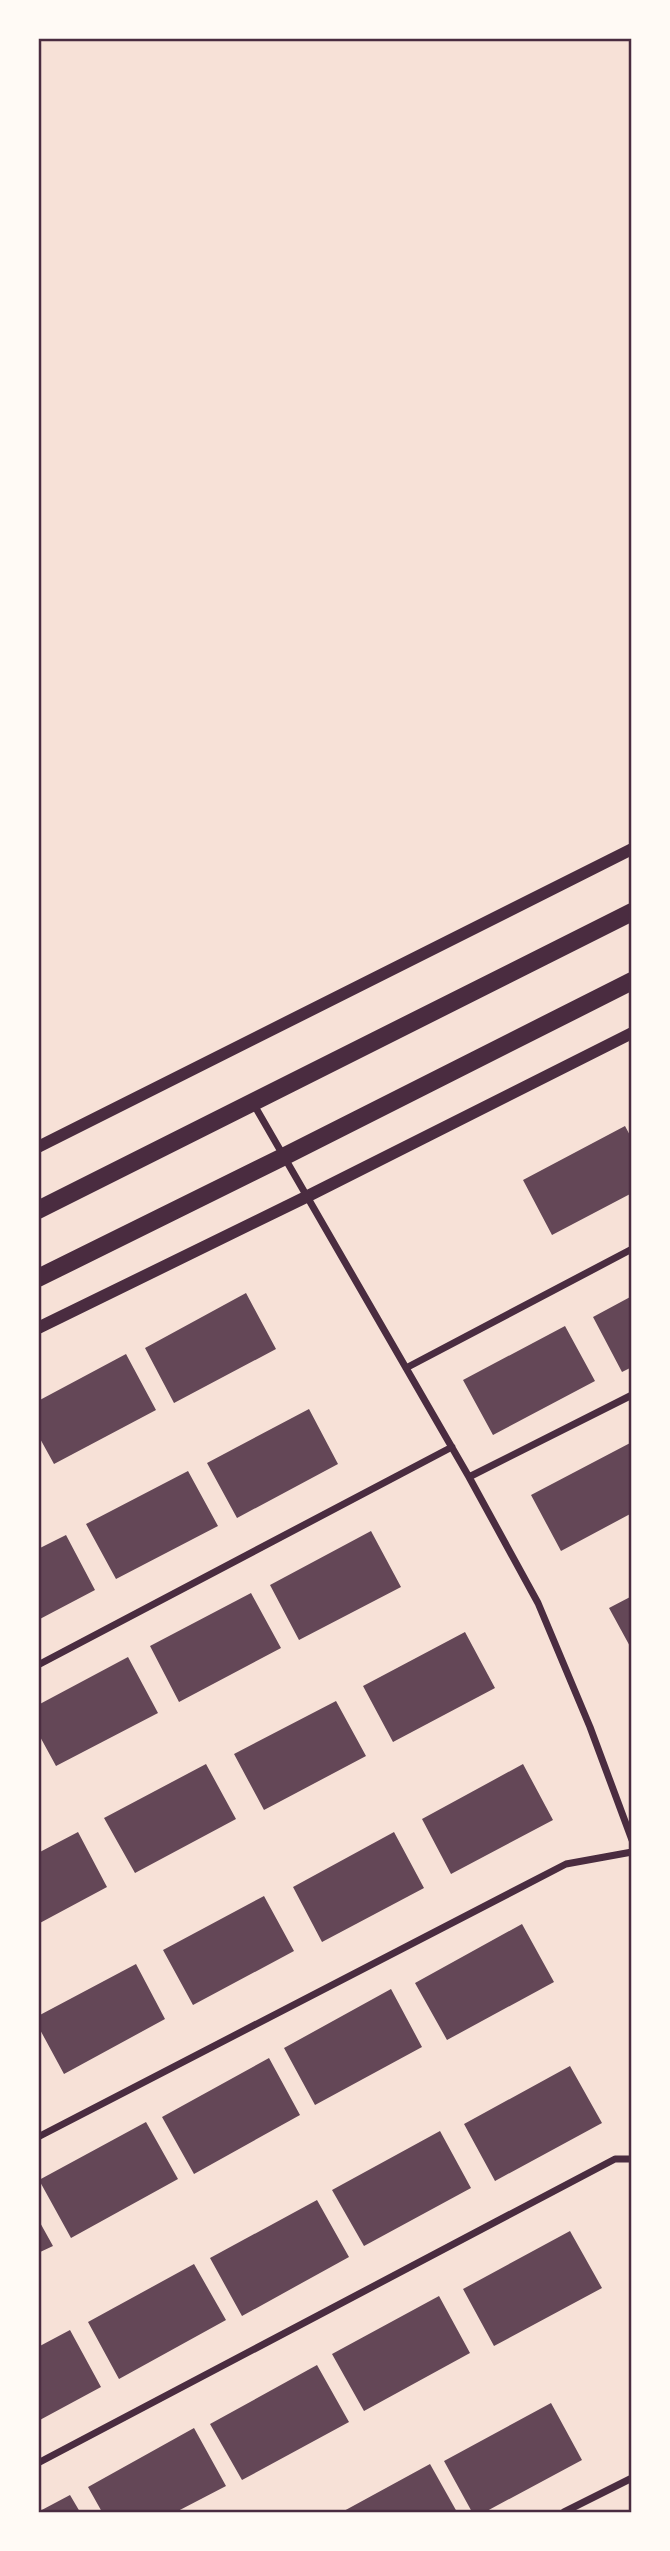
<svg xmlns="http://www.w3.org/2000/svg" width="670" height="2551" viewBox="0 0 670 2551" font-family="Raleway,sans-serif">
  <rect width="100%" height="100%" fill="#f7e1d7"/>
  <path fill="#644757" d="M625 1126 632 1139V1193L552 1235 523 1180Z
    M246 1293 276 1349 174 1403 145 1348Z
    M632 1296V1367L622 1372 593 1317Z
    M565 1326 595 1381 493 1435 463 1380Z
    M126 1354 156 1410 54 1464 38 1435V1401Z
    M309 1409 338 1464 237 1518 207 1463Z
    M632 1442V1513L561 1551 531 1495Z
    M188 1471 218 1526 116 1579 86 1524Z
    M371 1531 401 1587 299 1640 270 1585Z
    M66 1535 95 1590 38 1620V1549Z
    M251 1593 281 1648 179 1702 150 1646Z
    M632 1596V1650L609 1608Z
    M465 1632 495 1688 393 1742 363 1686Z
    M128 1657 158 1713 56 1766 38 1733V1705Z
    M336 1701 366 1756 264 1810 234 1754Z
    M206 1764 236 1819 135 1873 104 1818Z
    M523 1764 553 1820 451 1874 422 1819Z
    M78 1832 107 1887 38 1924V1853Z
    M394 1832 424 1888 322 1942 293 1887Z
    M264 1896 294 1951 193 2005 163 1950Z
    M522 1924 554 1982 447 2040 415 1983Z
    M136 1964 165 2019 64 2074 38 2026V2016Z
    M391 1989 422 2047 315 2105 284 2048Z
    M269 2058 300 2115 194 2174 162 2117Z
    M570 2066 602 2123 495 2181 464 2124Z
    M146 2122 178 2179 71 2238 39 2180Z
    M440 2131 471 2188 364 2246 332 2190Z
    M317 2200 349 2257 242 2316 210 2258Z
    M38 2219 53 2246 38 2253Z
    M570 2231 602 2288 494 2346 463 2289Z
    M194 2264 226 2320 119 2379 88 2322Z
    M439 2296 470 2353 364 2411 332 2354Z
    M70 2330 101 2387 38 2421V2347Z
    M317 2365 349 2422 242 2480 210 2424Z
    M551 2403 582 2460 485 2512H472L444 2461Z
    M194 2428 226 2486 176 2512H102L88 2487Z
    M430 2464 457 2512H342Z
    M70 2495 80 2512H38Z"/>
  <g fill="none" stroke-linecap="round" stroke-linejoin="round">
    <path stroke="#4a2c40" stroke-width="7" d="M253 1103 469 1477 538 1603 590 1727 632 1840
      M406 1368 632 1249
      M469 1477 632 1395
      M38 1665 452 1447
      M38 2137 566 1864 632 1852
      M38 2463 615 2159H632
      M564 2512 632 2478"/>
    <path stroke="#4a2c40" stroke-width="12" d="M38 1147 632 849
      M38 1328 308 1196 632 1033"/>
    <path stroke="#4a2c40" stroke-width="18" d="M38 1210 632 912
      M38 1278 285 1156 632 981"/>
  </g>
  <rect width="670" height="2551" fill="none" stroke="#fffaf5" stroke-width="80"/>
  <rect x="40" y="40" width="590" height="2471" fill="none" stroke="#4a2c40" stroke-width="2.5"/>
</svg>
